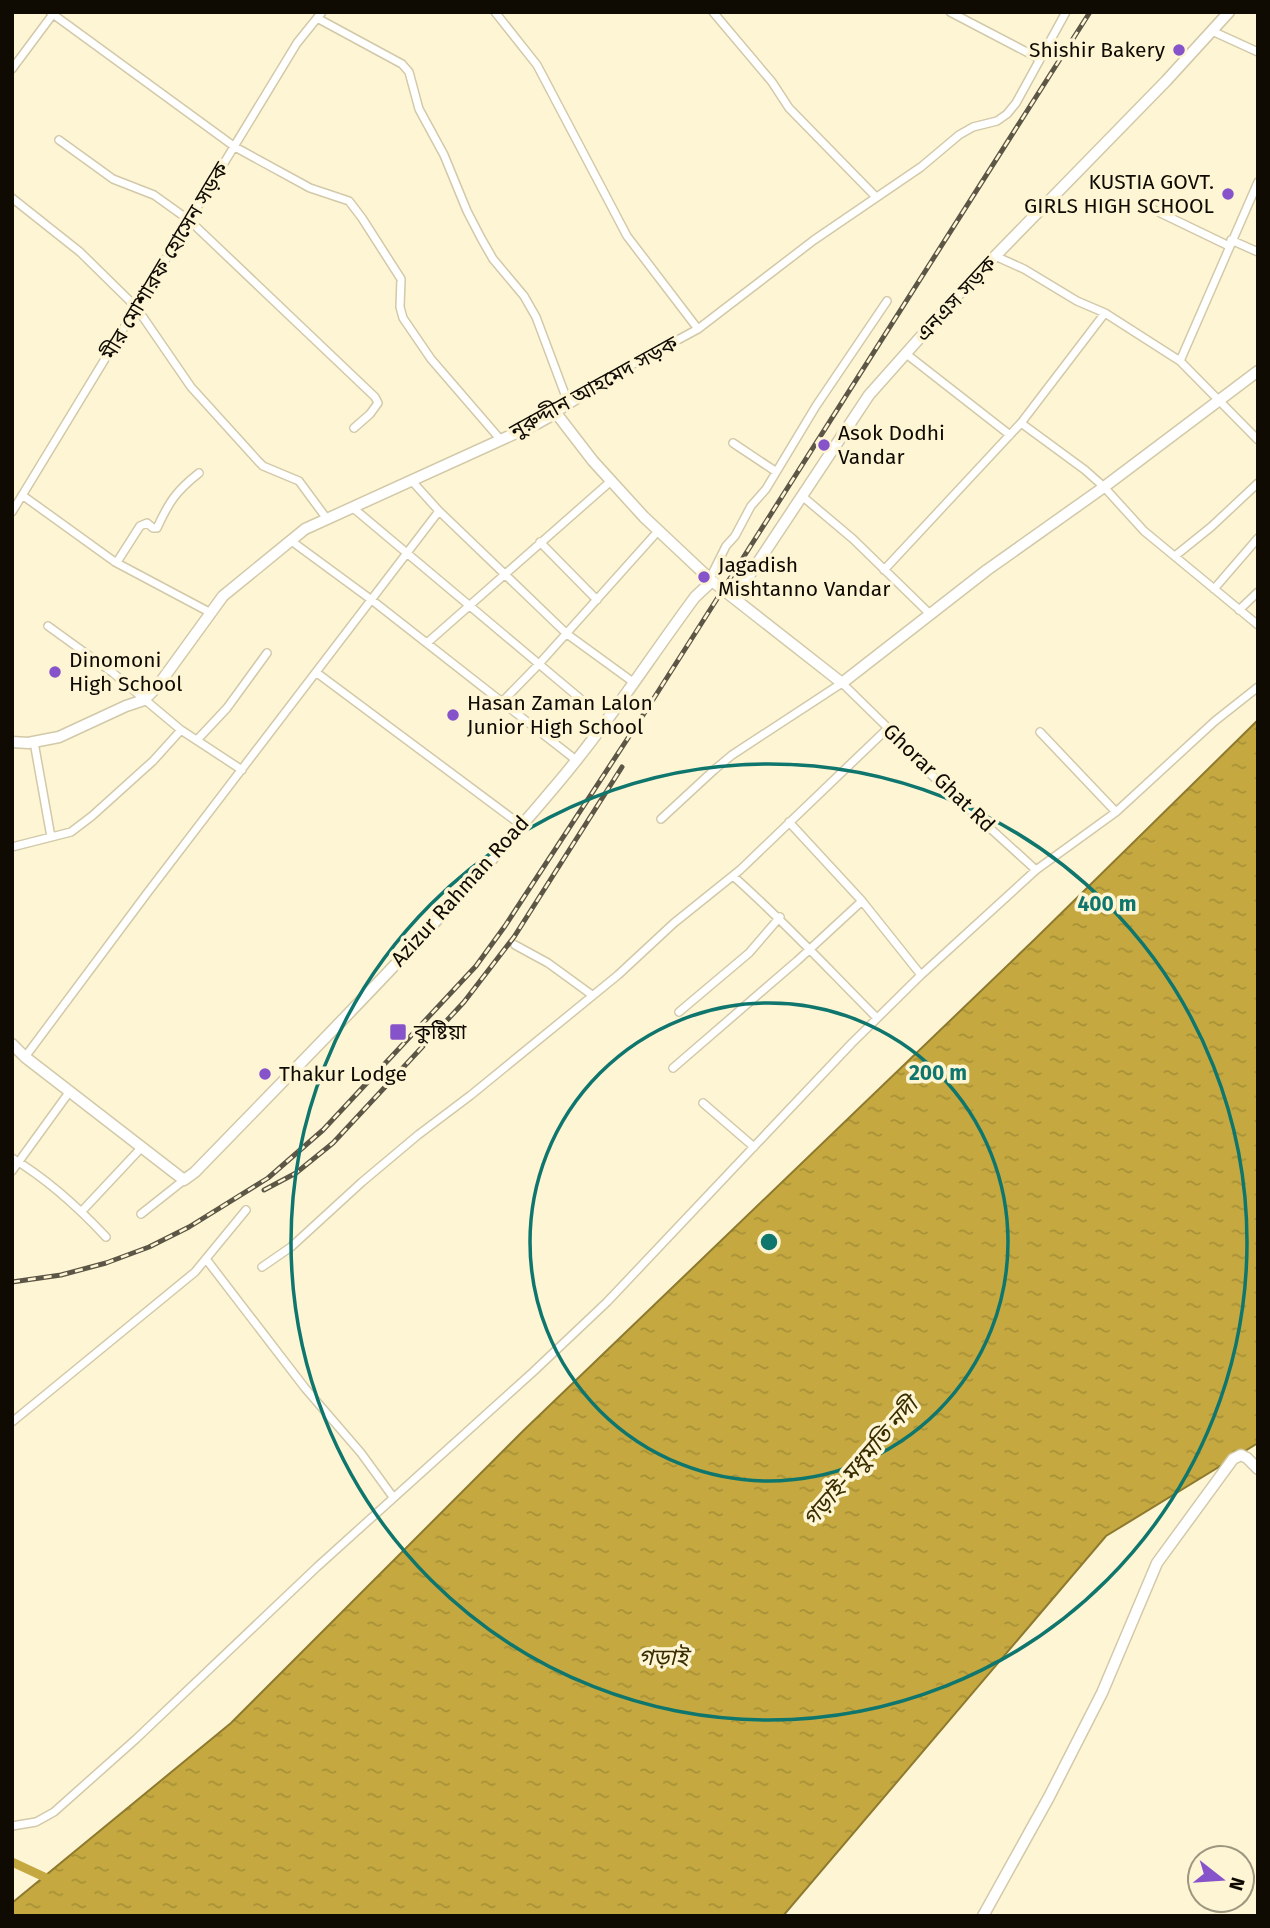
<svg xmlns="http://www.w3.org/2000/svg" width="1270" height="1928" viewBox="0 0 1270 1928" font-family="'Fira Sans','Noto Sans Bengali',sans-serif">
  <defs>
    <pattern id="water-ripples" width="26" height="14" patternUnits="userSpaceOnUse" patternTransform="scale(1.75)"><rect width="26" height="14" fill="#c5a940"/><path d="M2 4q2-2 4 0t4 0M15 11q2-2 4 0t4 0" fill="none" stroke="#a89037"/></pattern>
  </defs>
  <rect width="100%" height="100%" fill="#fef5d4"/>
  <path fill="url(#water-ripples)" stroke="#8e7a2e" stroke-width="2" d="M1258 720V1443L1106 1536 783 1916H12V1903L231 1723 523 1431 1035 939Z"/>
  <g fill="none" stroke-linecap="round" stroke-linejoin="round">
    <path stroke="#c5a940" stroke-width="9" d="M12 1862 53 1881"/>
    <g stroke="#d2c9a8" stroke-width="10">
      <path id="street" d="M50 12 235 147 310 188 349 201 362 218 401 279 400 307 403 318 431 359 500 439
        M495 12 537 65 627 236 698 329
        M713 12 772 82 789 108 876 197
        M950 12 1040 59
        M317 18 402 64 409 72 419 109 444 155 467 211 481 238 493 259 524 296 536 317 569 405
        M1212 31 1258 52
        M12 69 53 14
        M59 140 113 179 154 195 189 220 375 397 378 403 370 414 354 428
        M12 198 80 252 136 307 191 387 258 461 263 466 299 481 327 519
        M1144 205 1229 246
        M1231 240 1258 252
        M995 256 1024 269 1077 301 1105 313 1180 361 1258 440
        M905 353 1010 435
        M1180 361 1258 182
        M556 413 633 364 698 329 814 240 921 167 959 135 973 127 997 121 1007 114 1016 103 1066 12
        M1021 423 1085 470 1104 487 1144 531 1258 625
        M733 443 775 471
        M411 480 439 511 567 634 633 682
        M22 495 115 562 211 613
        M802 496 853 539 931 615
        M352 507 583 701
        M12 512 297 43 322 12
        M290 540 373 601 576 760
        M540 542 597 600
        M1175 556 1211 527 1258 483
        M117 562 140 526 147 523 153 528H157C169 502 176 491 199 473
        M884 570 1021 423 1105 313
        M710 578 726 546 735 536 751 506 766 489 816 406 887 301
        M1214 589 1258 538
        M1239 610 1258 592
        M48 626 113 673 181 730 242 770
        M427 643 611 481
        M317 673 521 825
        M502 702 539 664 659 530
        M1040 732 1116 812
        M197 740 227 708 267 653
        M34 742 51 837
        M661 819 714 770 732 755 842 683 888 728 904 750 1036 870
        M789 822 862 901 921 975
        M12 847 71 832 92 816 153 761 181 730
        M733 876C784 921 829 970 877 1018
        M515 945 548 963 592 995
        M679 1012 749 953 780 917
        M25 1057 148 892 439 511
        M673 1068 797 961 862 901
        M703 1103 754 1147
        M12 1158C47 1179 78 1207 106 1237
        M12 1171 70 1091
        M82 1211 142 1147
        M141 1214 184 1180
        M206 1259 305 1388 361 1453 393 1497
        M262 1267 291 1247 362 1182 418 1135 471 1095 618 975 674 923 740 870 888 728
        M12 1422 195 1272 246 1210
        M12 1826 36 1822 54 1812 136 1739 317 1567 533 1372 607 1302 852 1043 921 975 1036 870 1116 812 1215 721 1258 687"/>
    </g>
    <g stroke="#d2c9a8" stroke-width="13">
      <path id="secondary" d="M730 594 741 588 869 395 964 288 1166 81 1229 12
        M12 742 28 743 59 737 126 706 144 700 157 687 223 596 305 529 538 423 556 413 593 461 644 517 712 581 842 683 987 570 1104 487 1258 371
        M12 1044 25 1057 184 1180 195 1172C318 1045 443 920 557 784 607 725 649 659 695 597L712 581
        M983 1916 1049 1797 1102 1693 1157 1563 1233 1459 1241 1455 1247 1458 1258 1469"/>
    </g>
    <use href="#street" stroke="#fff" stroke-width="7"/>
    <use href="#secondary" stroke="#fff" stroke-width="10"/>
    <g stroke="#5c5646" stroke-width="5">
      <path id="rail" d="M264 1190 296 1173 333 1143 464 1002 514 937 622 767
        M12 1282 61 1275 106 1263 149 1247 189 1227 268 1178 323 1130 476 966 505 926 647 709 1090 12"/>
    </g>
    <use href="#rail" stroke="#fef5d4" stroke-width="2.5" stroke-dasharray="8" stroke-linecap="butt"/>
  </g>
  <g fill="none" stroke="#0f766e" stroke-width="3.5">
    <circle cx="769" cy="1242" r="239"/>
    <circle cx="769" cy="1242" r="478"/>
  </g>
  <g fill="#8753cb" stroke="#fef5d4" stroke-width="2.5">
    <circle cx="1179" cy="50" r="7"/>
    <circle cx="1228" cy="194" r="7"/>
    <circle cx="824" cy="445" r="7"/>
    <circle cx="704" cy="577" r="7"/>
    <circle cx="55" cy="672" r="7"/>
    <circle cx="453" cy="715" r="7"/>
    <rect x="389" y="1023" width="18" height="18" rx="3.5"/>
    <circle cx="265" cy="1074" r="7"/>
  </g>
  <g text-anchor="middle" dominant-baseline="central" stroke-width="7" stroke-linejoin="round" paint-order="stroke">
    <g font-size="21" fill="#0f0b03" stroke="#fef5d4" text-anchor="start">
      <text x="1165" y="50" text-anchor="end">Shishir Bakery</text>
      <text x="1214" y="182" text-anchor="end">KUSTIA GOVT.<tspan x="1214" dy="24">GIRLS HIGH SCHOOL</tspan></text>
      <text x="838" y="433">Asok Dodhi<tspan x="838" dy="24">Vandar</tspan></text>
      <text x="718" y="565">Jagadish<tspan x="718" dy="24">Mishtanno Vandar</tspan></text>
      <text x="69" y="660">Dinomoni<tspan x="69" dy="24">High School</tspan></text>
      <text x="467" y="703">Hasan Zaman Lalon<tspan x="467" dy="24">Junior High School</tspan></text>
      <text x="414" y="1032">কুষ্টিয়া</text>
      <text x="279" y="1074">Thakur Lodge</text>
    </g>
    <g font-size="21" fill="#0f0b03" stroke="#fef5d4">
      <text transform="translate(165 261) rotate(-59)">মীর মোশারফ হোসেন সড়ক</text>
      <text transform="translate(956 299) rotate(-47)">এনএস সড়ক</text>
      <text transform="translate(594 387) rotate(-29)">নুরুদ্দীন আহমেদ সড়ক</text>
      <text transform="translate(939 778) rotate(44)">Ghorar Ghat Rd</text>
      <text transform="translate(460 891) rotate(-48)">Azizur Rahman Road</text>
    </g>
    <g font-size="23" font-style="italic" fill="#392d00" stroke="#fef5d4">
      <text transform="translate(860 1462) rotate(-49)">গড়াই-মধুমতি নদী</text>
      <text x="663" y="1657">গড়াই</text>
    </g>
  </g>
  <circle cx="769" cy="1242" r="10" fill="#0f766e" stroke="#fef5d4" stroke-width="3.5"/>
  <g font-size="21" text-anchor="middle" font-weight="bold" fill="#0f766e" stroke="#fef5d4" stroke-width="7" stroke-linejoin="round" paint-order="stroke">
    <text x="1107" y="911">400 m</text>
    <text x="938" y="1080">200 m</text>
  </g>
  <rect width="1270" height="1928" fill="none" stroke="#0f0b03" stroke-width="28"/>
  <g transform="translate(1221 1879) rotate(107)"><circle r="33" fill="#fef5d4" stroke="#9e9780" stroke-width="2"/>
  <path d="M0-5L12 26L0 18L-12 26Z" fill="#8753cb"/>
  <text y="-10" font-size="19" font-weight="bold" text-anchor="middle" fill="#0f0b03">N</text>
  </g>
</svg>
